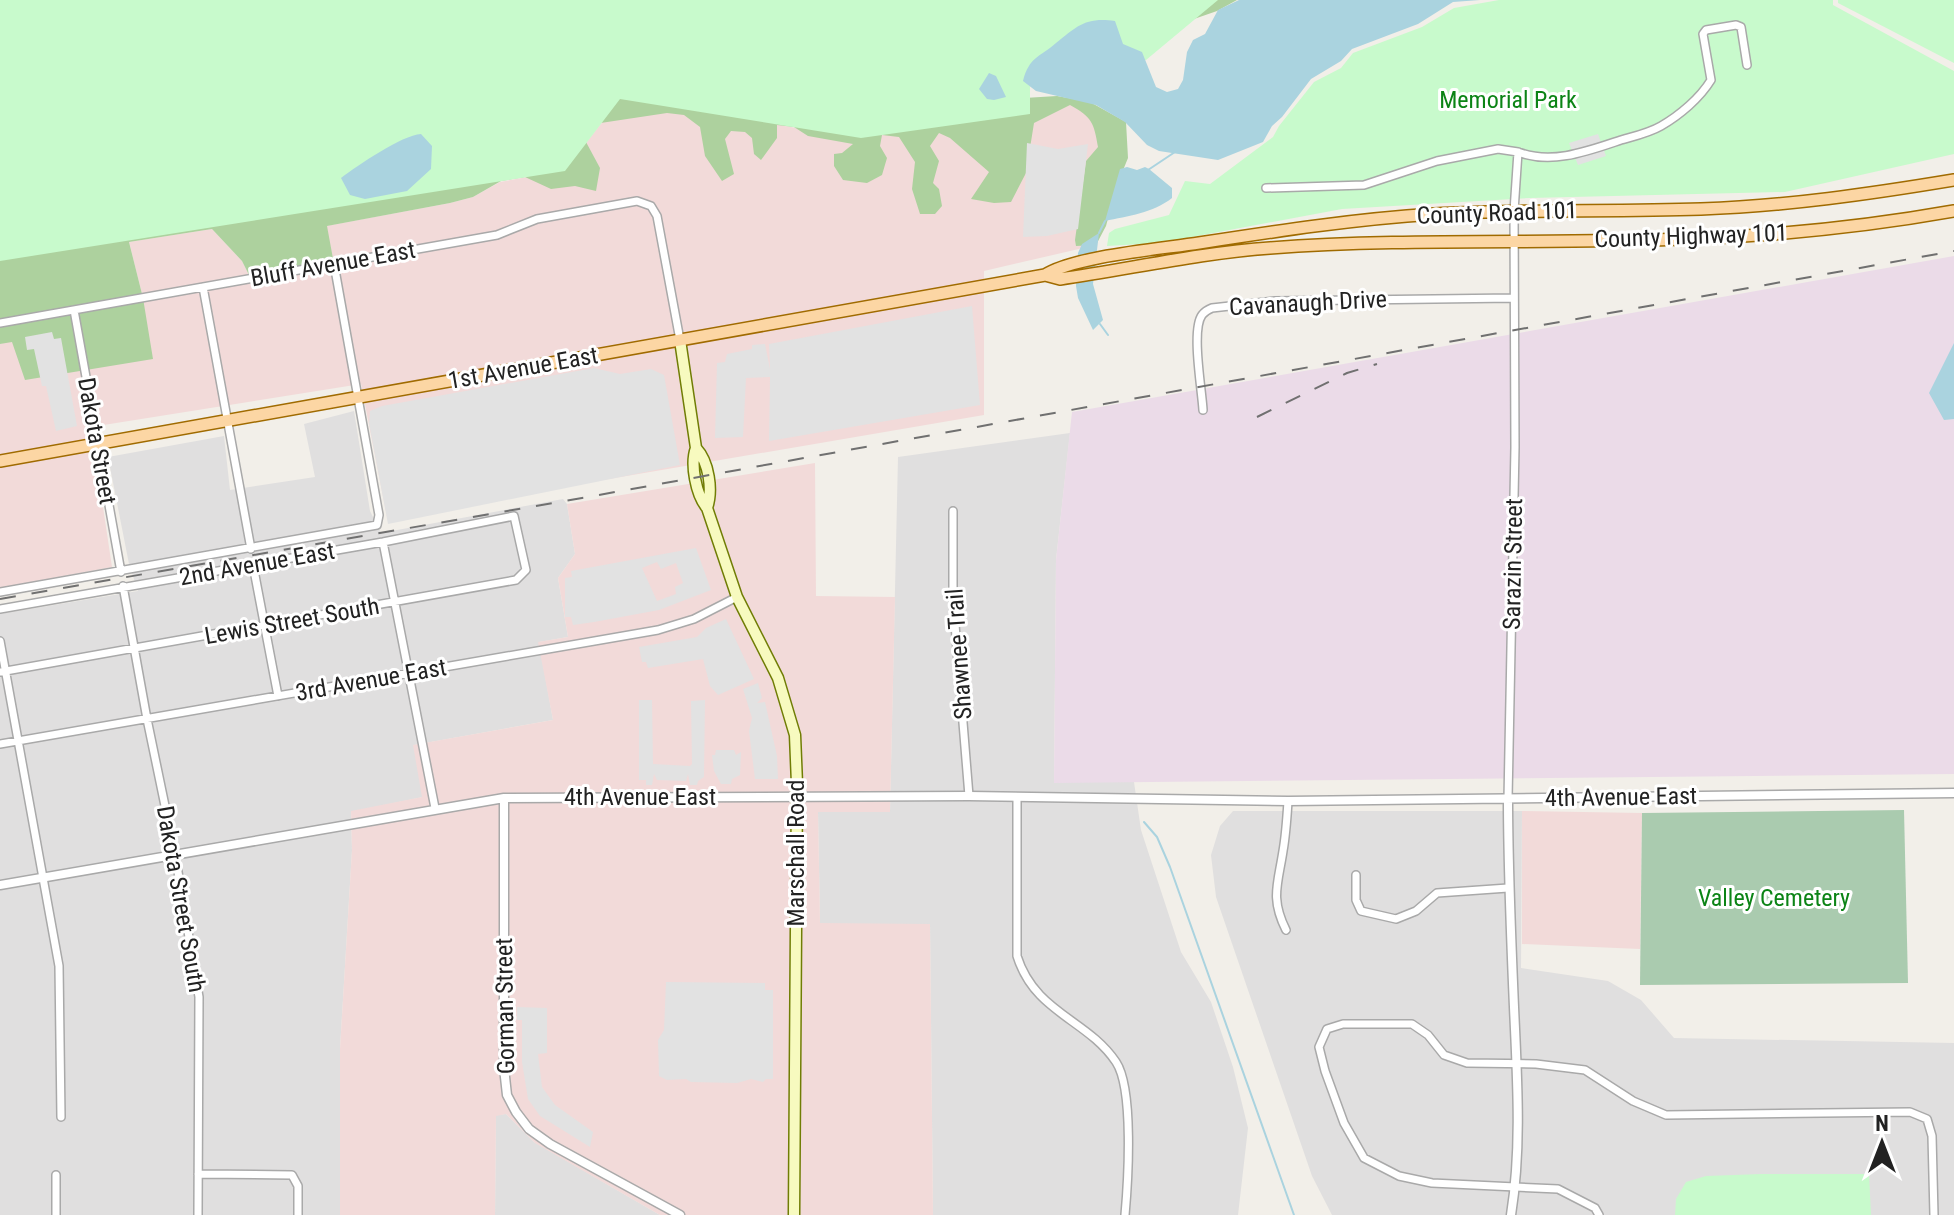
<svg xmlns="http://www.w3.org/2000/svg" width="1954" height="1215" viewBox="0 0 1954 1215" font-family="'Roboto Condensed',sans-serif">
  <rect width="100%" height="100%" fill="#f2efe9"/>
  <path fill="#e0dfdf" d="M354 411 370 511 381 533 563 499 567 504 575 554 558 578 568 637 539 642 553 720 414 745 423 797 351 812 352 850 340 1049V1215H0V614L138 591 129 564 108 457 224 436 230 490 315 477 304 424Z
    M1070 433 1056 560 1054 782H1134L1141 830 1181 952 1211 1002 1233 1067 1248 1128 1238 1215H933L930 924H820L818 812 890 811 898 457Z
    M1233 811H1522L1521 968 1608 981 1641 1000 1674 1038 1954 1043V1215H1332L1312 1176 1216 897 1211 855 1220 826Z
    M506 1114 534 1142 660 1215H495L496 1115Z"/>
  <path fill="#f2dad9" d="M1049 97 1119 118 1117 185 1096 245 984 271V415L387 517 361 384 91 427 112 567 0 588V344L143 298 129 242 212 229 242 261 251 279 334 264 326 226 450 203 473 197 500 182 565 170 620 99 857 138Z
    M815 463 816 596 895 597 890 812H818L820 923 930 924 933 1215H660L535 1143 506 1114 496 1116 495 1215H340V1049L352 850 351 811 422 797 413 745 553 720 538 642 568 637 558 578 575 554 567 504Z
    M1522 811 1642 813 1640 949 1522 944Z"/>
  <path fill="#ebdbe8" d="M1954 256V774L1054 783 1056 560 1072 412Z"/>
  <path fill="#add19e" d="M0 0H1237L1217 11 1145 36 990 100 1057 96 1090 102 1126 122 1128 158 1117 185 1106 226 1096 245 1076 246 1075 240 1086 161 1098 147C1094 123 1092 117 1070 105L1034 123 1026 173 1011 202 994 203 971 199 989 172 950 138 939 133 930 146 939 161 933 183 939 189 942 206 935 214H920L912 189 915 162 899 137 882 135 880 146 887 158 882 175 867 183 843 180 834 166V154L842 153 853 144 808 136 794 127 777 125V138L761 160 754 154 752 138 745 132 731 131 725 139 734 174 722 181 705 156 700 127 684 115 667 113 594 124 586 132V142L600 168 596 191 575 186 551 189 525 177 501 181 473 197 450 203 327 226 334 264 251 279 242 261 212 229 129 242 143 298 153 359 25 380 12 342 0 344Z"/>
  <path fill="#aacbaf" d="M1904 810 1908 983 1640 985 1642 813Z"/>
  <path fill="#c8facc" d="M0 0H1218L1146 60 1030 65V114L861 138 620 99 565 171 0 261Z
    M1499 0H1833V5L1954 71V154L1785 192 1530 198 1342 209 1160 243 1107 246 1109 233 1115 229 1169 215 1185 181 1210 184 1273 137 1279 126 1314 82 1341 68 1353 53 1422 27 1454 8Z
    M1838 0H1954V63L1838 3Z
    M1761 1174H1869L1871 1215H1675L1676 1199 1686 1182 1706 1176Z"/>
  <path fill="#e2e2e2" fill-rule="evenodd" d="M1598 134 1606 156 1578 165 1569 143Z
    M1027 143 1058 149 1088 144 1078 229 1047 236 1023 237Z
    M972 306 980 405 769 441 770 377 746 378 743 437 715 438 717 363 725 362 727 354 752 349V345L765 344 770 369 769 344Z
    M52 332 54 339 61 338 77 426 56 431 46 386H42L34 349 27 350 25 337Z
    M594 368 620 374 651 369 664 375 680 465 388 524 369 423 370 411 382 406Z
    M696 548 711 590 659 610 594 622 573 625 571 617H565V578L572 577 571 571ZM657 562 661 569 676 563 683 583 675 587 676 594 657 601 642 568Z
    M726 619 754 679 718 695 710 686 703 659 648 668 646 662H642L639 647 697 637 706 628Z
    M758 683 762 698 757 703 765 702 777 756 778 779H755L749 731 752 718 743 689Z
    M639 700H652L653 764 690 766 692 764 691 701 705 700 704 777 698 781 697 785H690L688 774 686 781 657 780 654 774 652 785H646V780H639Z
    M716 750H734L736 755 741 752 740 775 732 779 731 784H721L714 771 712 755H715Z
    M666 982 765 983V990H773V1079H766L763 1082 751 1079 737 1083 691 1082 686 1079 667 1080 659 1076 658 1040 664 1030Z
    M517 1007 547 1008V1053L538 1054 542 1087 555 1105 593 1132 590 1147 540 1116 528 1099 522 1062V1020H517Z"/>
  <path fill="#aad3df" d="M1239 0H1480L1453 2 1418 24 1352 49 1341 61 1311 79 1282 117 1272 126 1263 142 1218 160 1159 151 1147 145 1125 122 1096 105 1036 91 1023 81C1029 57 1040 57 1056 43 1077 27 1084 17 1115 21L1123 44 1142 52 1156 87 1167 92 1178 89 1183 80 1187 52 1193 40 1205 34 1218 10Z
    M989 73 996 76 1006 97 994 100 987 99 979 89Z
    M421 134 432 146 431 169 407 191 365 199 350 195 341 178C357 166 402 135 421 134Z
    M1127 167 1137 170 1145 167 1149 169 1172 188V198C1153 213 1128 216 1105 221L1120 169Z
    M1099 233 1093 284 1103 320 1093 330 1078 298 1076 286 1078 253 1082 244Z
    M1954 343V419L1944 420 1929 393Z"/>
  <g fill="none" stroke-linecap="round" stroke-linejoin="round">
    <path stroke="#aad3df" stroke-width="2" d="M1148 170 1175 152
      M1099 233 1105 221
      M1100 324 1108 335
      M1144 822 1157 837 1170 867 1294 1215"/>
    <g stroke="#a9a9a9" stroke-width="10">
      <path id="minor" d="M1518 152C1552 165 1588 151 1621 140 1635 136 1649 133 1661 126 1680 115 1700 98 1711 80L1703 34 1706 30 1736 25 1741 27 1747 65
        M1266 188 1364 185 1437 161 1498 149 1518 152 1514 211 1515 447 1508 799
        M203 287 251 549
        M74 310 121 572
        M0 323 497 235 537 219 637 201 651 206 657 216 680 340
        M1203 410C1202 390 1191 330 1202 315 1205 311 1207 310 1212 308L1275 301 1514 298
        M953 511V600L969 796
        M383 542 435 808
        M253 565 278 696
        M123 586 147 719 175 854 199 997 198 1215
        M0 592 377 525 379 515 334 264
        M0 609 383 542 514 516 526 570 516 580 0 672
        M0 641 59 966 61 1117
        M0 744 658 630 694 619 737 597
        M1017 797V956C1035 1013 1087 1019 1116 1062 1134 1089 1128 1182 1125 1215
        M1356 875V900L1361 911 1396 919 1416 911 1437 893 1508 888
        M1286 930C1270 898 1278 884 1283 851 1286 834 1287 817 1288 801
        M198 1174 292 1175 298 1186V1215
        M56 1175V1215
        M1599 1215 1595 1208 1558 1189 1432 1183 1399 1176 1364 1158 1344 1123 1325 1071 1319 1047 1327 1029 1343 1024H1412L1428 1035 1444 1055 1467 1063 1536 1064 1585 1070 1633 1101 1666 1115 1910 1112 1927 1119 1932 1136 1934 1215"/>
    </g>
    <g stroke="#a9a9a9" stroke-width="11">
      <path id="tertiary" d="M504 798V1068L507 1095 516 1112 529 1129 550 1144 680 1215
        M1508 799C1508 868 1511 937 1514 1007 1517 1076 1522 1147 1511 1215
        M0 885 504 798 969 796 1288 801 1954 793"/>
    </g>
    <g stroke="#707d05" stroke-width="13">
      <path id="secondary" d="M680 340 696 448C690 464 696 495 707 508L737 597 778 678 795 735 797 784 794 1215
        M696 448C709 462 713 490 707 508"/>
    </g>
    <g stroke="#a06b00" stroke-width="14">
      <path id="primary" d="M1045 275 1060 279C1130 269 1199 253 1270 248 1407 238 1545 244 1683 239 1774 236 1864 227 1954 211
        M0 461 1045 275C1075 256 1160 249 1199 243 1277 231 1355 219 1434 214 1523 209 1612 212 1701 209 1786 206 1870 194 1954 180"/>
    </g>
    <use href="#minor" stroke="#fff" stroke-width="7"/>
    <use href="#tertiary" stroke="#fff" stroke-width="8"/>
    <use href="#secondary" stroke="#f7fabf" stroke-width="10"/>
    <use href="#primary" stroke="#fcd6a4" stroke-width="11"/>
    <path stroke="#707070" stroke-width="2" stroke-dasharray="16 16" stroke-linecap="butt" d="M1257 417 1347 373 1377 364
      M0 599 582 498 1954 251"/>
  </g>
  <g text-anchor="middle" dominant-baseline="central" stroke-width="6" stroke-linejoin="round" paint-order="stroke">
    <g font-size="24" fill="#0c8416" stroke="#fff">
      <text x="1508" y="100">Memorial Park</text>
      <text x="1774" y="898">Valley Cemetery</text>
    </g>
    <g font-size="24" fill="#222" stroke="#fff">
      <text transform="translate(1497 213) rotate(-2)">County Road 101</text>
      <text transform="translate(1691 236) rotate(-2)">County Highway 101</text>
      <text transform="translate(333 264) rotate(-10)">Bluff Avenue East</text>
      <text transform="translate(1308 303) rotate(-3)">Cavanaugh Drive</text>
      <text transform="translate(523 368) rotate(-10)">1st Avenue East</text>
      <text transform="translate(97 441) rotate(80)">Dakota Street</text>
      <text transform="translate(257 564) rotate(-10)">2nd Avenue East</text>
      <text transform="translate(1513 564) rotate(-89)">Sarazin Street</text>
      <text transform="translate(292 621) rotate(-10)">Lewis Street South</text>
      <text transform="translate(959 654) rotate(-94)">Shawnee Trail</text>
      <text transform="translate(371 680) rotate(-10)">3rd Avenue East</text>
      <text x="640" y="797">4th Avenue East</text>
      <text transform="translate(1621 797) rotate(-1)">4th Avenue East</text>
      <text transform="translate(796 853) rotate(-90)">Marschall Road</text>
      <text transform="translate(181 899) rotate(80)">Dakota Street South</text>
      <text transform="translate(505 1006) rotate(-91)">Gorman Street</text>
    </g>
  </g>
  <g transform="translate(1882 1143)" stroke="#ffffff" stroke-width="6" paint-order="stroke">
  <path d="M0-6L14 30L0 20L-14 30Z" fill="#222222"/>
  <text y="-12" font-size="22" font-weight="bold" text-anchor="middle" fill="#222222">N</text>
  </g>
</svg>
